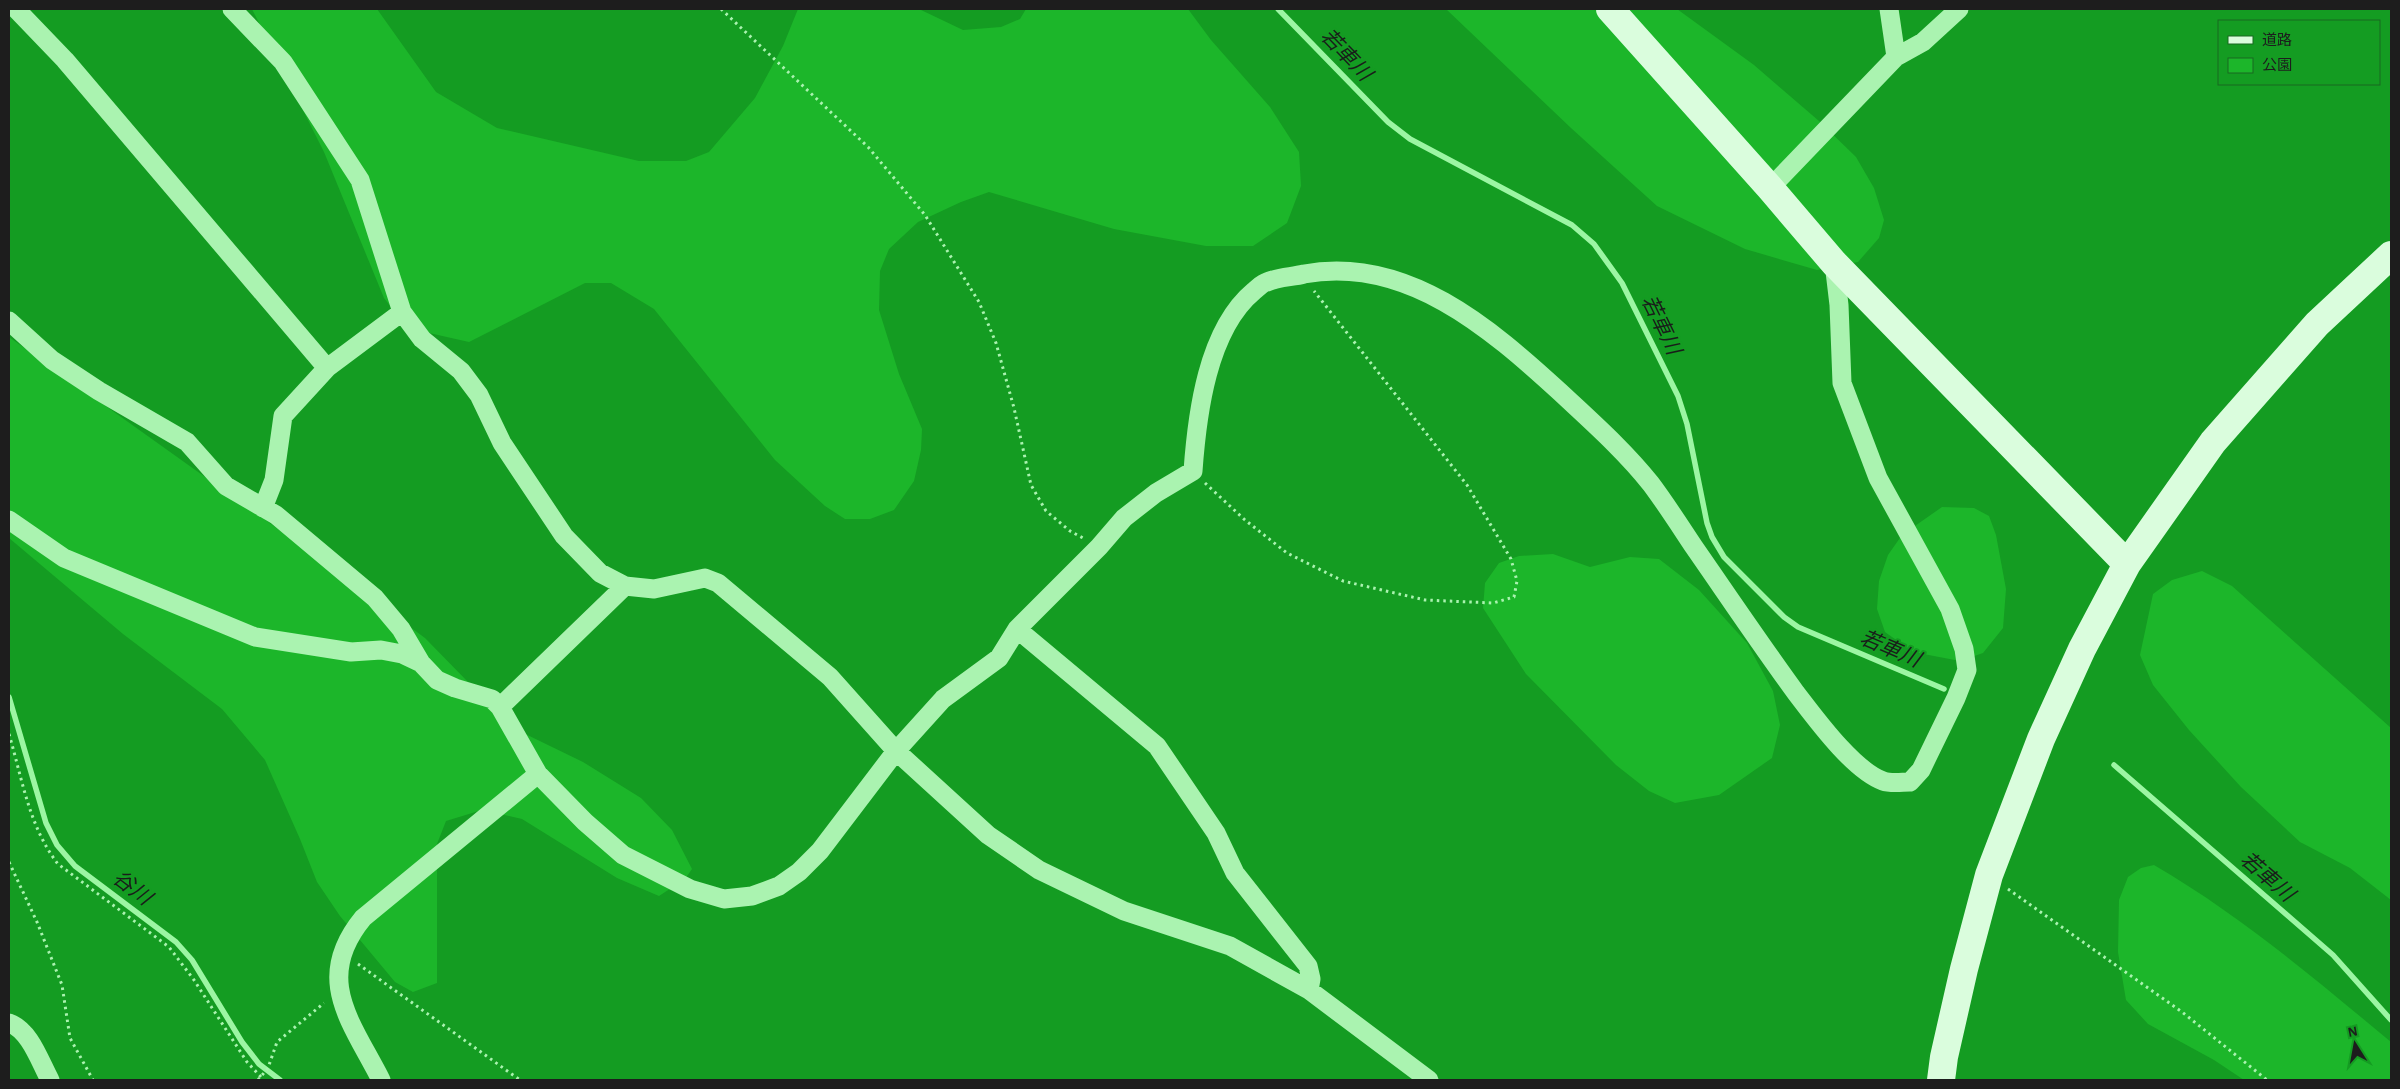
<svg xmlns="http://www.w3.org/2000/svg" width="2400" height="1089" viewBox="0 0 2400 1089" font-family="'Alegreya Sans','Noto Sans JP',sans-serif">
  <rect width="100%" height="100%" fill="#149c22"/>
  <path fill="#1cb62a" d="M252 9H377L436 92 497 128 639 161H686L709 152 755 98 783 46 798 9H919L963 30 1001 27 1020 19 1026 9H1188L1211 40 1270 107 1299 152 1301 186 1287 223 1253 246H1206L1114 229 989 192 961 202 918 222 889 249 880 271 879 310 899 374 922 429 921 450 914 481 894 510 870 519H845L825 506 775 460 654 309 611 283H585L469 342 407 328 384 298 324 152Z
    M1446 9H1677L1754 65 1819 121 1856 157 1874 188 1884 220 1879 238 1858 262 1817 270 1745 249 1657 206 1571 128Z
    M9 337 278 529 425 638 513 728 583 762 641 798 672 830 692 869 685 879 659 896 617 878 522 819 482 810 446 821 437 844V983L413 992 395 982 340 916 317 882 300 839 265 760 222 709 123 634 9 538Z
    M1942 507 1974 508 1989 516 1996 535 2006 589 2003 628 1983 653 1960 661 1913 652 1885 632 1877 609 1879 581 1888 555 1902 535Z
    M1553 554 1590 567 1630 557 1659 559 1699 590 1747 643 1773 691 1780 725 1772 758 1719 795 1675 803 1649 791 1616 765 1526 674 1483 608 1485 583 1499 563 1519 556Z
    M2202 571 2232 586 2391 728V900L2350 868 2300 842 2241 787 2189 730 2153 685 2140 655 2153 594 2172 580Z
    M2154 865C2240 915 2315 979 2391 1042V1080H2244L2214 1060 2148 1024 2126 1000 2118 952 2119 900 2128 877 2141 868Z"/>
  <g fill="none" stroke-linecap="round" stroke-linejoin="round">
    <path stroke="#9cf6a3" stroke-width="5.5" d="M1278 9 1388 122 1410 139 1572 225 1594 244 1622 283 1678 396 1687 424 1707 523 1712 537 1724 557 1784 617 1798 627 1944 689
      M9 697 46 823 57 845 75 866 176 942 192 960 242 1042 259 1064 280 1080
      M2114 765 2333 955 2391 1020"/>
    <path stroke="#aaf3b0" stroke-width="3" stroke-dasharray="2.5 4" stroke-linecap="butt" d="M721 9 868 147 925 215 979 302 996 343 1014 408 1031 485 1046 511 1070 531 1083 538
      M1205 483 1245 520 1287 553 1343 581 1425 600 1493 603 1514 597 1517 581 1511 559 1467 485 1314 291
      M9 734C22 778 29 827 58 864L169 947 194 980 247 1062 261 1077
      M9 862 37 922 62 985 70 1038 93 1080
      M2008 889 2182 1012 2267 1080
      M358 964 520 1080
      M258 1080 268 1068 277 1042 324 1003"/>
    <path stroke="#aaf3b0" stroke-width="19" d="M16 9 65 60 327 368
      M232 9 283 62 360 180 402 312 422 339 461 371 479 395 502 443 564 536 600 573 625 586 654 589 705 578 718 583 830 677 896 751 988 835 1039 870 1124 911 1230 946 1309 990 1429 1080
      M1889 9 1896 57
      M1770 188 1896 57 1923 42 1959 9
      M9 321 52 360 99 391 187 442 226 486 276 515 375 598 401 629 421 663 437 680 455 688 492 699 500 707 538 774 585 822 623 855 690 889 724 899 752 896 779 886 799 872 820 851 896 751 943 699 999 658 1017 629 1099 547 1124 518 1156 493 1193 471C1197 415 1207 330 1254 291 1258 288 1262 283 1267 282 1278 277 1293 277 1304 274 1406 255 1490 328 1560 392 1591 421 1624 450 1651 484 1666 504 1680 526 1694 547 1728 596 1761 645 1796 693 1816 719 1853 770 1883 781 1891 784 1902 782 1910 782L1921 770 1956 698 1967 670 1964 649 1950 609 1878 478 1842 383 1839 305 1834 263
      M263 508 274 480 283 416 327 368 402 312
      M9 520 64 558 255 637 351 652 381 650 402 654 421 663
      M1017 629 1157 746 1216 833 1235 873 1308 966 1311 979 1309 990
      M500 707 625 586
      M9 1023C30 1030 40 1062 50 1080
      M381 1080C351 1021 313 979 363 918L538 774"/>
    <path stroke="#dafddd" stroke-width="28" d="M1610 9 1770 188 1834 263 2127 564
      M1941 1080 1944 1057 1964 969 1989 875 2041 739 2082 649 2127 564 2213 442 2317 324 2391 255"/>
  </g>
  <g text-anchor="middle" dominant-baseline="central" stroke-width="4" stroke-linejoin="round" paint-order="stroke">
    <g font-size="21" font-style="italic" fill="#191d1a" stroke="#149c22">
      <text transform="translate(1346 55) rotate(46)">若車川</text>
      <text transform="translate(1661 325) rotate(64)">若車川</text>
      <text transform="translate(1890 649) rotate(23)">若車川</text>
      <text transform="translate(2267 877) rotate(41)">若車川</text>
      <text transform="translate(132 888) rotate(37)">谷川</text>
    </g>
  </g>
  <rect width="2400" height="1089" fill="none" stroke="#1d1d1d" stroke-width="20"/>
  <rect x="2218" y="20" width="162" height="65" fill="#149c22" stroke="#186920"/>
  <rect x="2228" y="36" width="25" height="8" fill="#dafddd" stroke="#186920"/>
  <text x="2262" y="45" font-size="15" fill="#1d1d1d">道路</text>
  <rect x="2228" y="58" width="25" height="15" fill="#1cb62a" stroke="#186920"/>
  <text x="2262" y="70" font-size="15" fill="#1d1d1d">公園</text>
  <g transform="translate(2355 1044) rotate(349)" stroke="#149c22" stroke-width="4" paint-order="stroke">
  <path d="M0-4L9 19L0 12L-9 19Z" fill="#1d1d1d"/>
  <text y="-8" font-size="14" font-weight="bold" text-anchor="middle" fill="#1d1d1d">N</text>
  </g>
</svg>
